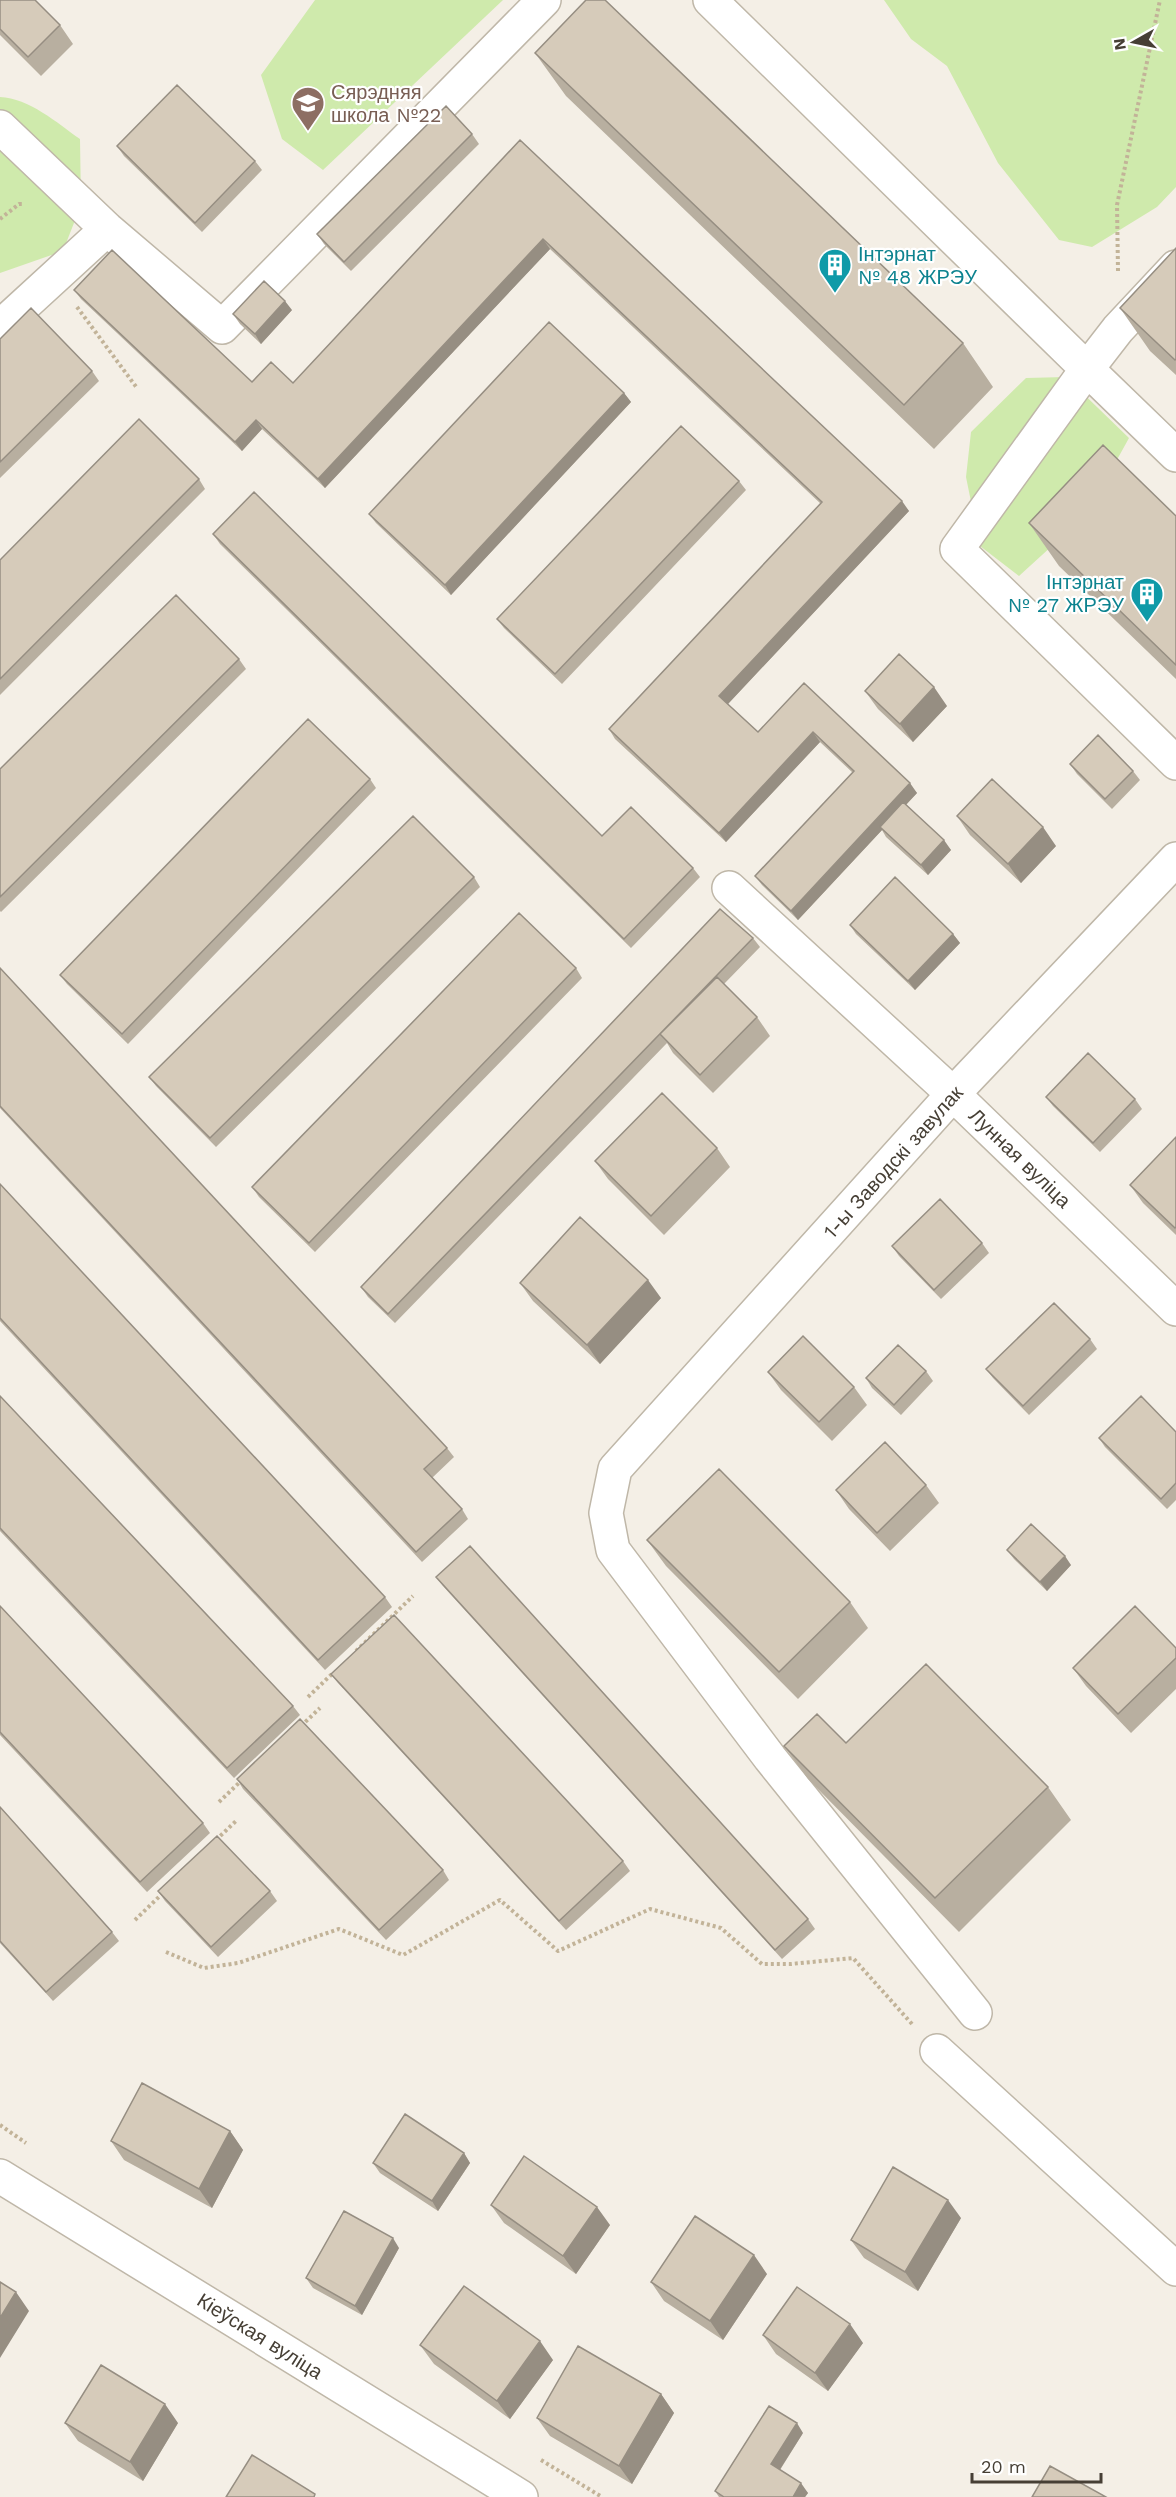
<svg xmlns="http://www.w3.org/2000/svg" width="1176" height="2497" viewBox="0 0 1176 2497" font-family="'Work Sans',sans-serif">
  <rect width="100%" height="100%" fill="#f4efe6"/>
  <path fill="#cfeaac" d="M315 0H503L323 170 282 139 261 75Z
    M884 0H1176V187L1157 207 1092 247 1059 240 998 163 947 66 911 39Z
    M0 97C29 98 57 123 80 139L81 205 63 251 0 273Z
    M1066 377 1129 438 1087 514 1019 576 980 546 966 477 971 432 1026 378Z"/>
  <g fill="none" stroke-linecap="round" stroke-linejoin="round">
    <g stroke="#bfb7a8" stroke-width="36">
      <path id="minor" d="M710 0 1087 369 957 549 1176 763
        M0 127 107 229 222 327 544 0
        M1176 267 1118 329 1087 369 1176 455
        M0 327 107 229
        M729 888 953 1094 1176 1309
        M975 2013 770 1758 613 1550 606 1513 615 1469 953 1094 1176 859
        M937 2051 1176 2269
        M0 2176 521 2497"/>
    </g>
    <path stroke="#c2b398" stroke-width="4" stroke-dasharray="3 3" stroke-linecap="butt" d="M0 219 19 204H24
      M1118 271 1117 205 1160 0
      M77 307 137 388
      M356 1651 413 1596
      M308 1697 334 1672
      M301 1726 320 1708
      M219 1802 242 1780
      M216 1840 236 1821
      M135 1920 164 1892
      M166 1952 204 1968 238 1963 339 1929 403 1955 500 1900 558 1951 650 1909 721 1928 762 1964H791L853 1958 912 2024
      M0 2125 26 2143
      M541 2460 602 2497"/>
    <use href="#minor" stroke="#fff" stroke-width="33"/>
  </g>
  <path fill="#b8afa0" d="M0 0 60 25 73 44 41 76 0 35Z
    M535 53 963 343 993 387 934 449 566 96Z
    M472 134 479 144 351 271 324 244 317 234Z
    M520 140 909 511 728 704 758 732 804 683 917 793 906 805 951 850 928 875 886 837 882 830 798 920 762 885 755 876 853 773 820 742 726 842 615 739 609 729 821 504 550 249 325 488 262 429 242 451 81 299 74 290 252 382 293 383Z
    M117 146 255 161 262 170 202 232 124 156Z
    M1176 248V375L1150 351 1120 308Z
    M292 310 261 344 240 324 233 314Z
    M0 339 92 371 99 381 0 478Z
    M624 393 631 402 451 595 376 523 369 514Z
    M199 479 205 489 0 695V560Z
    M739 481 746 490 562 684 504 628 497 619Z
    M1176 516V679L1059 566 1029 523Z
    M213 534 602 836 693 868 700 877 631 948 220 544Z
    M239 659 246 669 1 912 0 911V769Z
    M865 691 947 706 913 742 878 709Z
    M1070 764 1133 771 1140 780 1112 809 1077 774Z
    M370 779 376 788 128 1044 67 984 60 975Z
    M957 816 1056 846 1021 883 970 835Z
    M474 877 480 887 216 1147 156 1086 149 1077Z
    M850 925 953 934 960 943 915 990 856 934Z
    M753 938 760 947 724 984 757 1017 770 1036 713 1093 673 1053 667 1043 395 1323 368 1297 361 1287Z
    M0 968 447 1448 454 1457 432 1478 462 1509 468 1519 422 1562 0 1108Z
    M576 968 582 978 315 1252 259 1197 252 1187Z
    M1046 1097 1135 1099 1142 1109 1100 1152 1053 1106Z
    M1176 1137V1235L1143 1203 1130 1185Z
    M717 1148 730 1167 664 1235 608 1179 595 1161Z
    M0 1184 385 1597 392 1607 325 1670 0 1321Z
    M982 1243 989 1253 941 1299 899 1256 892 1246Z
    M520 1283 661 1298 600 1364 533 1301Z
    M1090 1339 1097 1349 1029 1415 993 1378 986 1369Z
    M926 1371 933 1381 901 1415 872 1388 866 1378Z
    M768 1372 854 1387 867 1405 832 1441 781 1390Z
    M0 1396 293 1706 300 1715 234 1778 0 1531Z
    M1176 1432V1500L1167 1509 1105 1447 1099 1438Z
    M926 1485 939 1503 890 1551 849 1509 836 1490Z
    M647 1540 850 1602 868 1628 798 1699 666 1566Z
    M1007 1550 1071 1565 1047 1591 1014 1559Z
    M436 1577 808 1919 815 1929 782 1959 443 1586Z
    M0 1606 203 1823 210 1833 147 1892 0 1735Z
    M1176 1648V1689L1131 1733 1086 1686 1073 1668Z
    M331 1674 623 1861 630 1871 566 1930 338 1683Z
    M784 1746 1048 1787 1071 1820 959 1932 808 1779Z
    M237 1779 443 1870 449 1880 386 1940 243 1789Z
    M0 1807 112 1932 119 1941 53 2001 0 1943Z
    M158 1891H270L277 1901 218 1957 165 1901Z
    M230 2131 243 2150 212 2208 124 2160 111 2141Z
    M464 2153 470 2163 438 2211 380 2173 373 2163Z
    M491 2205 610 2225 576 2274 504 2223Z
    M961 2218 918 2291 864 2258 851 2240Z
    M399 2248 362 2315 313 2288 306 2278Z
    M767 2274 723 2340 664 2301 651 2282Z
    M763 2335 863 2343 828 2391 776 2354Z
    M420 2345 553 2360 510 2419 434 2364Z
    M661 2394 674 2413 632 2484 550 2436 537 2418Z
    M65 2423H178L143 2481 78 2441Z
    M803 2433 780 2470 808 2493 805 2497H719L715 2491Z"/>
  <path fill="#968e82" d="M543 239 550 249 325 488 318 479Z
    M285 301 292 310 261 344 255 334Z
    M624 393 631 402 451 595 445 585Z
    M256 420 262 429 242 451 235 442Z
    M902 501 909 511 726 706 719 696Z
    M934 687 947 706 913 742 900 724Z
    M813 732 820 742 726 842 719 833Z
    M910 783 917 793 882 830 880 827 882 830 798 920 791 911Z
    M1043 827 1056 846 1021 883 1008 864Z
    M944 840 951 850 928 875 921 865Z
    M953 934 960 943 915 990 908 981Z
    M648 1280 661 1298 600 1364 587 1345Z
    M1065 1556 1071 1565 1047 1591 1040 1582Z
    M230 2131 243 2150 212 2208 199 2189Z
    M464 2153 470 2163 438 2211 432 2201Z
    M948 2200 961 2218 918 2291 905 2272Z
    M597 2207 610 2225 576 2274 563 2256Z
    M393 2238 399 2248 362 2315 355 2306Z
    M754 2255 767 2274 723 2340 710 2321Z
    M16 2292 29 2311 0 2358V2318Z
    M850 2324 863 2343 828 2391 815 2373Z
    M540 2341 553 2360 510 2419 497 2401Z
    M661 2394 674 2413 632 2484 619 2466Z
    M165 2404 178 2423 143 2481 130 2462Z
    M797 2423 803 2433 777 2474 771 2464Z
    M801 2483 808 2493 805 2497H793Z"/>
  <path fill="#d6cbba" stroke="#968e82" stroke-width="1.5" d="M0 0H35L60 25 28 57 0 29Z
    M586 0H605L963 343 904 405 535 53Z
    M177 85 255 161 195 223 117 146Z
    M446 106 472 134 344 262 317 234Z
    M520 140 902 501 719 696 758 732 804 683 910 783 791 911 755 876 854 771 813 732 719 833 609 729 822 502 543 239 318 479 256 420 235 442 74 290 112 250 252 382 271 362 293 383Z
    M1176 248V359L1175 360 1120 308Z
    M264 281 285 301 255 334 233 314Z
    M31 308 92 371 0 462V339Z
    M549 322 624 393 445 585 369 514Z
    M139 419 199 479 0 679V560Z
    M681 426 739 481 555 674 497 619Z
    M1103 445 1176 516V665L1029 523Z
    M254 492 602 836 631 807 693 868 624 939 213 534Z
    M176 595 239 659 0 897V769Z
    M899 654 934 687 900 724 865 691Z
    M308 719 370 779 122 1034 60 975Z
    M1098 735 1133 771 1105 799 1070 764Z
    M992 779 1043 827 1008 864 957 816Z
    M903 802 944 840 921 865 880 827Z
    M413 816 474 877 210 1138 149 1077Z
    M895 877 953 934 908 981 850 925Z
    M720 909 753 938 388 1314 361 1287Z
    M519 913 576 968 309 1243 252 1187Z
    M0 968 447 1448 424 1469 462 1509 416 1552 0 1106Z
    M717 977 757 1017 700 1075 660 1034Z
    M1088 1053 1135 1099 1093 1143 1046 1097Z
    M662 1093 717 1148 651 1216 595 1161Z
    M1176 1137V1227L1175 1228 1130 1185Z
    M0 1184 385 1597 318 1660 0 1318Z
    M940 1199 982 1243 934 1290 892 1246Z
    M580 1217 648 1280 587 1345 520 1283Z
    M1054 1303 1090 1339 1023 1406 986 1369Z
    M803 1336 854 1387 819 1422 768 1372Z
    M898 1345 926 1371 894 1405 866 1378Z
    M0 1396 293 1706 227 1768 0 1528Z
    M1141 1396 1176 1432V1483L1161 1499 1099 1438Z
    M885 1442 926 1485 877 1533 836 1490Z
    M719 1469 850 1602 779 1672 647 1540Z
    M1031 1524 1065 1556 1040 1582 1007 1550Z
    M470 1546 808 1919 775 1950 436 1577Z
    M0 1606 203 1823 140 1882 0 1732Z
    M1135 1606 1176 1648V1658L1118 1714 1073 1668Z
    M394 1615 623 1861 559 1921 331 1674Z
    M926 1664 1048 1787 935 1898 784 1746 817 1714 846 1743Z
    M300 1719 443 1870 379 1930 237 1779Z
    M0 1807 112 1932 46 1992 0 1941Z
    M217 1836 270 1891 211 1947 158 1891Z
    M142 2083 230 2131 199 2189 111 2141Z
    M405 2114 464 2153 432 2201 373 2163Z
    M524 2156 597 2207 563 2256 491 2205Z
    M893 2167 948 2200 905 2272 851 2240Z
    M344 2211 393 2238 355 2306 306 2278Z
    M695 2216 754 2255 710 2321 651 2282Z
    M0 2282 16 2292 0 2318Z
    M464 2286 540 2341 497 2401 420 2345Z
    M797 2287 850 2324 815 2373 763 2335Z
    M578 2346 661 2394 619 2466 537 2418Z
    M101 2365 165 2404 130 2462 65 2423Z
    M769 2406 797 2423 771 2464 801 2483 793 2497H724L715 2491Z
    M252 2455 315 2494 314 2497H226Z
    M1050 2466 1106 2497H1032Z"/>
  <defs>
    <g id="school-pin" transform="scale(1.725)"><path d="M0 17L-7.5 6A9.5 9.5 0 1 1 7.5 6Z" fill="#8d6e63" stroke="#fff"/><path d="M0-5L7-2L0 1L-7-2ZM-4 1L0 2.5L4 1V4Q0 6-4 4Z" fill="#fff"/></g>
    <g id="building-pin" transform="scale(1.725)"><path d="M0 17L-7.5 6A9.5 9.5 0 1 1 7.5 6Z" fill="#0f9aa8" stroke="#fff"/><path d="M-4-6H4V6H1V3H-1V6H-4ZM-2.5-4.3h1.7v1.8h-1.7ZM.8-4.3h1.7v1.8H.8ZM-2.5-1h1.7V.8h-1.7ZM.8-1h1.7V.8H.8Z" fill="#fff"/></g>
  </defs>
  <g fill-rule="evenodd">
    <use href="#school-pin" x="308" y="103"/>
    <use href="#building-pin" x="835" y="265"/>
    <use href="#building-pin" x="1147" y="594"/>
  </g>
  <g text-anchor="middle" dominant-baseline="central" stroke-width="4.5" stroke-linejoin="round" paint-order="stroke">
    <g font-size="20" fill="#785e54" stroke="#fff" text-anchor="start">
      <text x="331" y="92">Сярэдняя<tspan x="331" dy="23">школа №22</tspan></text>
    </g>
    <g font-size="20" fill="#0d838f" stroke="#fff" text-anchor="start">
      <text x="858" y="254">Інтэрнат<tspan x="858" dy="23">№ 48 ЖРЭУ</tspan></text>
      <text x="1124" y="582" text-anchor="end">Інтэрнат<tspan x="1124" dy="23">№ 27 ЖРЭУ</tspan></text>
    </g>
    <g font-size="20" fill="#463f35" stroke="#fff">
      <text transform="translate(1020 1158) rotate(44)">Лунная вуліца</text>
      <text transform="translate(893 1162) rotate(-48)">1-ы Заводскі завулак</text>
      <text transform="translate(260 2336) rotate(32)">Кіеўская вуліца</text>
    </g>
  </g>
  <g transform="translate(1134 42) rotate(261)" stroke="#ffffff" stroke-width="4.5" paint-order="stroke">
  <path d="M0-4.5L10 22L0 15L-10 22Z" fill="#463f35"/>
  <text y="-9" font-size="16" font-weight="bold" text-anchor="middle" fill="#463f35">N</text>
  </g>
  <path d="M972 2473v9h129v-9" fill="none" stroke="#463f35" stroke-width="3"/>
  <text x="981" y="2473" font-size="18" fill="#463f35" stroke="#ffffff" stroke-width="4.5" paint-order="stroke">20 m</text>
</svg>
